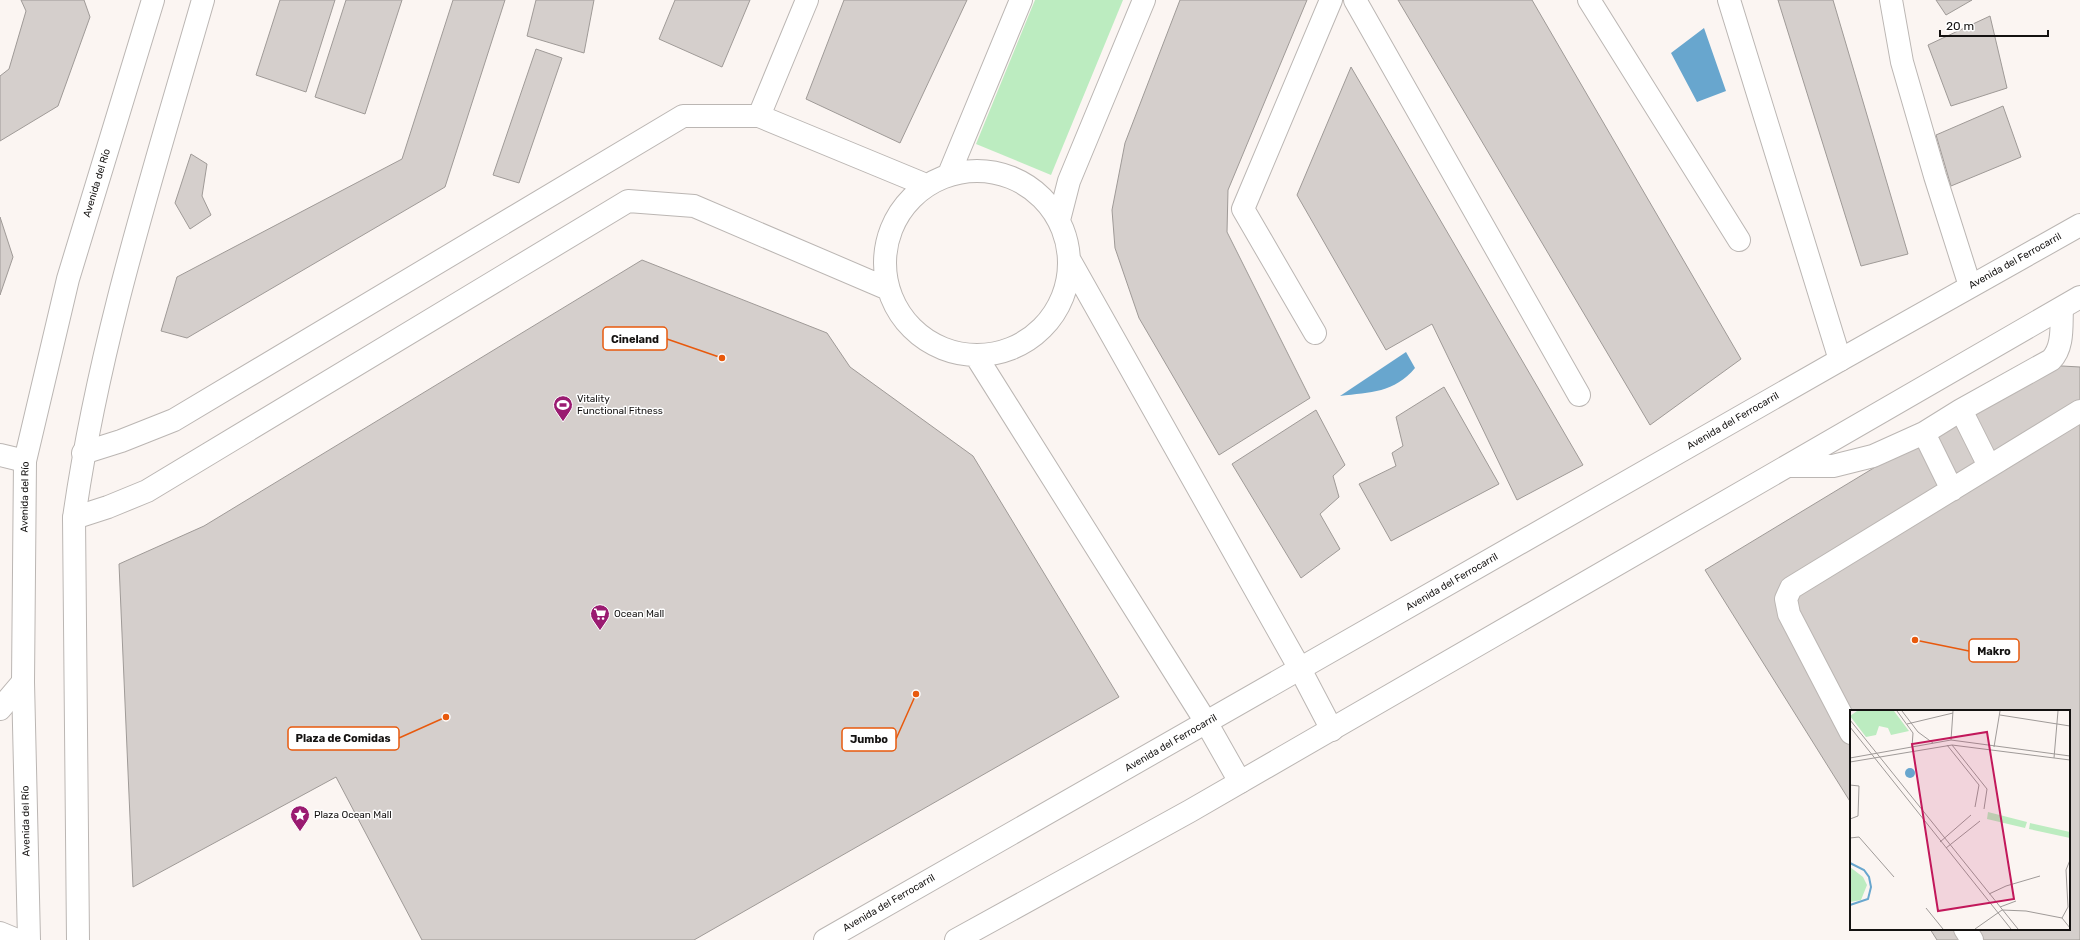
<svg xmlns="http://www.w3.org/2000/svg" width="2080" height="940" viewBox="0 0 2080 940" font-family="Rubik,sans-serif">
  <rect width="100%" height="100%" fill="#fbf5f2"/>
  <path fill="#bcecc0" d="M1035 0H1123L1051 175 976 144Z"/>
  <path fill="#68a6ce" d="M1704 28 1726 91 1697 102 1671 53Z
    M1406 352 1415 368C1394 393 1371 392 1340 396Z"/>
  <path fill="#d5cfcc" stroke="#9f9a97" d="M21 0H84L90 17 58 106 0 141V76L9 69 26 11Z
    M280 0H335L306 92 256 75Z
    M346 0H402L365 114 315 97Z
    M453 0H505L445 187 187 338 161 331 177 277 402 159Z
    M536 0H594L584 53 527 36Z
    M675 0H750L722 67 659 39Z
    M844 0H967L900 143 806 99Z
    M1180 0H1307L1228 190 1227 232 1310 398 1219 455 1139 318 1115 248 1112 210 1125 143Z
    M1398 0H1532L1741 359 1650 425Z
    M1778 0H1833L1908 254 1861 266Z
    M1936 0H1972L1946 15Z
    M1990 16 2007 88 1951 106 1928 45Z
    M536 49 562 58 519 183 493 175Z
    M1351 67 1583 465 1517 500 1432 324 1386 350 1297 195Z
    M2003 106 2021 157 1951 186 1936 135Z
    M191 154 207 164 202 196 211 215 190 229 175 203Z
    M0 217 13 257 0 295Z
    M642 260 827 333 850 367 973 456 1119 697 694 940H422L336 777 133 887 119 564 204 526Z
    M2044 365 2080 367V940H1937L1930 929H2069V711H1851V803L1705 570Z
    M1444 387 1499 484 1391 541 1359 484 1396 466 1392 453 1403 446 1396 417Z
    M1316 410 1345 465 1333 476 1339 497 1320 514 1340 549 1301 578 1232 464Z"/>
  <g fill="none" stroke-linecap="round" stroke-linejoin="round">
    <g stroke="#bbb6b3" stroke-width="24">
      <path id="minor" d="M1355 0 1579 395
        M1589 0 1739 240
        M1729 0 1840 360
        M1891 0 1902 62 1935 176 1970 286
        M759 116 807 0
        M885 263a92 92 0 1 1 184 0a92 92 0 1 1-184 0Z
        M949 174 1021 0
        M1059 220 1069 181 1144 0
        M1069 259 1300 669 1332 730
        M1315 333 1243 209 1331 0
        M976 356 1206 722 1240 782
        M1961 410 1989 466
        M1924 433 1952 490
        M83 453 121 441 174 420 683 116H759L926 185
        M0 455 25 461
        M1789 466H1833L1873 456 1924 433 1961 410 2051 360C2064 347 2061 325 2062 308
        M74 518 108 507 147 491 628 201 694 206 888 289
        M0 709 23 682
        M1851 733 1789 614 1786 599 1791 588 2080 411
        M1965 929 1972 940
        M0 933 17 940"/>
    </g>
    <g stroke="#bbb6b3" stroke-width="24">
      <path id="major" d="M29 940 23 682 25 461 68 279 153 0
        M78 940 74 518C99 341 154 171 203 0
        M825 940 1840 360 2080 225
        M956 940 1190 811 2080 297"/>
    </g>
    <use href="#minor" stroke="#fff" stroke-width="22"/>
    <use href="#major" stroke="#fff" stroke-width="22"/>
  </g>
  <defs>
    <g id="stadium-pin" transform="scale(1)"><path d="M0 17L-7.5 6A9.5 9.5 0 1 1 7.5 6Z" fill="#9a1b71" stroke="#fff"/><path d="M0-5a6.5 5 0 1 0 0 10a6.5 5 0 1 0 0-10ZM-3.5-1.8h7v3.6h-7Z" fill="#fff"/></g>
    <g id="supermarket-pin" transform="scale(1)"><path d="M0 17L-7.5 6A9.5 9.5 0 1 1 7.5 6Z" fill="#9a1b71" stroke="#fff"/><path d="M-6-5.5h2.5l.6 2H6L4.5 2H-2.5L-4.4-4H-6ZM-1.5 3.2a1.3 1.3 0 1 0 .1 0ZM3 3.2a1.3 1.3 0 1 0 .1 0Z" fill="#fff"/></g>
    <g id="sight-pin" transform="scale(1)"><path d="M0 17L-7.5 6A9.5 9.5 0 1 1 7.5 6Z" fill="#9a1b71" stroke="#fff"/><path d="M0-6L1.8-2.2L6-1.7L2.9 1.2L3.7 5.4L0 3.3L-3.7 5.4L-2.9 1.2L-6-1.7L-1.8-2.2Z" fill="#fff"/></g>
  </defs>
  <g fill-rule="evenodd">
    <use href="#stadium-pin" x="563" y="405"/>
    <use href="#supermarket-pin" x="600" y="614"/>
    <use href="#sight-pin" x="300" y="815"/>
  </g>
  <g text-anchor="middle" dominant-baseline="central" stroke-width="3" stroke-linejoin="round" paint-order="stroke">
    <g font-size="10" fill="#141211" stroke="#fff">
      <text transform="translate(97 183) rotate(-73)">Avenida del Río</text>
      <text transform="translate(2015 261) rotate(-29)">Avenida del Ferrocarril</text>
      <text transform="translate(1733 421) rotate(-30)">Avenida del Ferrocarril</text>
      <text transform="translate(25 497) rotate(-89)">Avenida del Río</text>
      <text transform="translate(1452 582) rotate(-30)">Avenida del Ferrocarril</text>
      <text transform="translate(1171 743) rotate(-30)">Avenida del Ferrocarril</text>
      <text transform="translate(26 821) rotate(-91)">Avenida del Río</text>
      <text transform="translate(889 903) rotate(-30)">Avenida del Ferrocarril</text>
    </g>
    <g font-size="10" fill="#141211" stroke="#fff" text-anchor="start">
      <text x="577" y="399">Vitality<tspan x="577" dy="12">Functional Fitness</tspan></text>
      <text x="614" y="614">Ocean Mall</text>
      <text x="314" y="815">Plaza Ocean Mall</text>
    </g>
  </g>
  <g transform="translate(1850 710)">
    <rect width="220" height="220" fill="#fbf5f2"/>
    <path d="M7 1H44L59 21 41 25 38 18 29 16 26 25 16 27 0 6ZM138 102 177 112 175 118 137 109ZM180 113 220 122V128L179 119ZM0 157 13 167 17 175 11 190 0 192Z" fill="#bcecc0"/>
    <path d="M55 63a5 5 0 1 1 10 0a5 5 0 1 1-10 0Z" fill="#68a6ce"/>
    <path fill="none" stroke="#68a6ce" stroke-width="2" d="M0 153 14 160 19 167 21 177 18 189 0 195"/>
    <path fill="none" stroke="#9f9a98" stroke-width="1" d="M47 1 63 23 62 37M52 1 68 22 83 33M150 5 220 16M0 10 168 219M57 14 103 3M0 17 161 219M101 30 103 1M97 35 129 75 125 97M102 35 137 79 134 99M144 37 150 1M0 48 101 30 220 46M204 48 208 1M0 52 102 35 220 50M0 75 9 76 8 106 0 109M0 128 9 127 44 167M90 132 121 105M96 138 130 111M139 184 156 176 190 166M150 197 166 191M76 198 93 219M212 208 220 218M125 219 152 200 176 201 212 208 218 197 216 160 220 150"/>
    <path fill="#c2185b" fill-opacity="0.15" stroke="#c2185b" stroke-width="2" d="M137 22 164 189 88 201 62 34Z"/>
    <rect width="220" height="220" fill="none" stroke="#141211" stroke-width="2"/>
  </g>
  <path fill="none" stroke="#e8590c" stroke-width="1.5" d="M722 358L667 339M1915 640L1969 651M446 717L399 738M916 694L896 739"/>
  <g fill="#e8590c" stroke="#fff" stroke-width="1.5">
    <circle cx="722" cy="358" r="4"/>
    <circle cx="1915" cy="640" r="4"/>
    <circle cx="446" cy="717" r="4"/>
    <circle cx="916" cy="694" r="4"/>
  </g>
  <g fill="#fff" stroke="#e8590c" stroke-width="1.5">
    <rect x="603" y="327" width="64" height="23" rx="4"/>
    <rect x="1969" y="639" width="50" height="23" rx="4"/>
    <rect x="288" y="727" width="111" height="23" rx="4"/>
    <rect x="842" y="728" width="54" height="23" rx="4"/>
  </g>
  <g font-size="11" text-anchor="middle" font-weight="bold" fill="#141211">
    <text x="635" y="343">Cineland</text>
    <text x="1994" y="655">Makro</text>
    <text x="343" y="742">Plaza de Comidas</text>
    <text x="869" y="743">Jumbo</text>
  </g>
  <path d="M1940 30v6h108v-6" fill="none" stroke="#141211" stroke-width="2"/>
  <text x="1946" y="30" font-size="12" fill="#141211" stroke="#ffffff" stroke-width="3" paint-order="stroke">20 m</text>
</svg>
